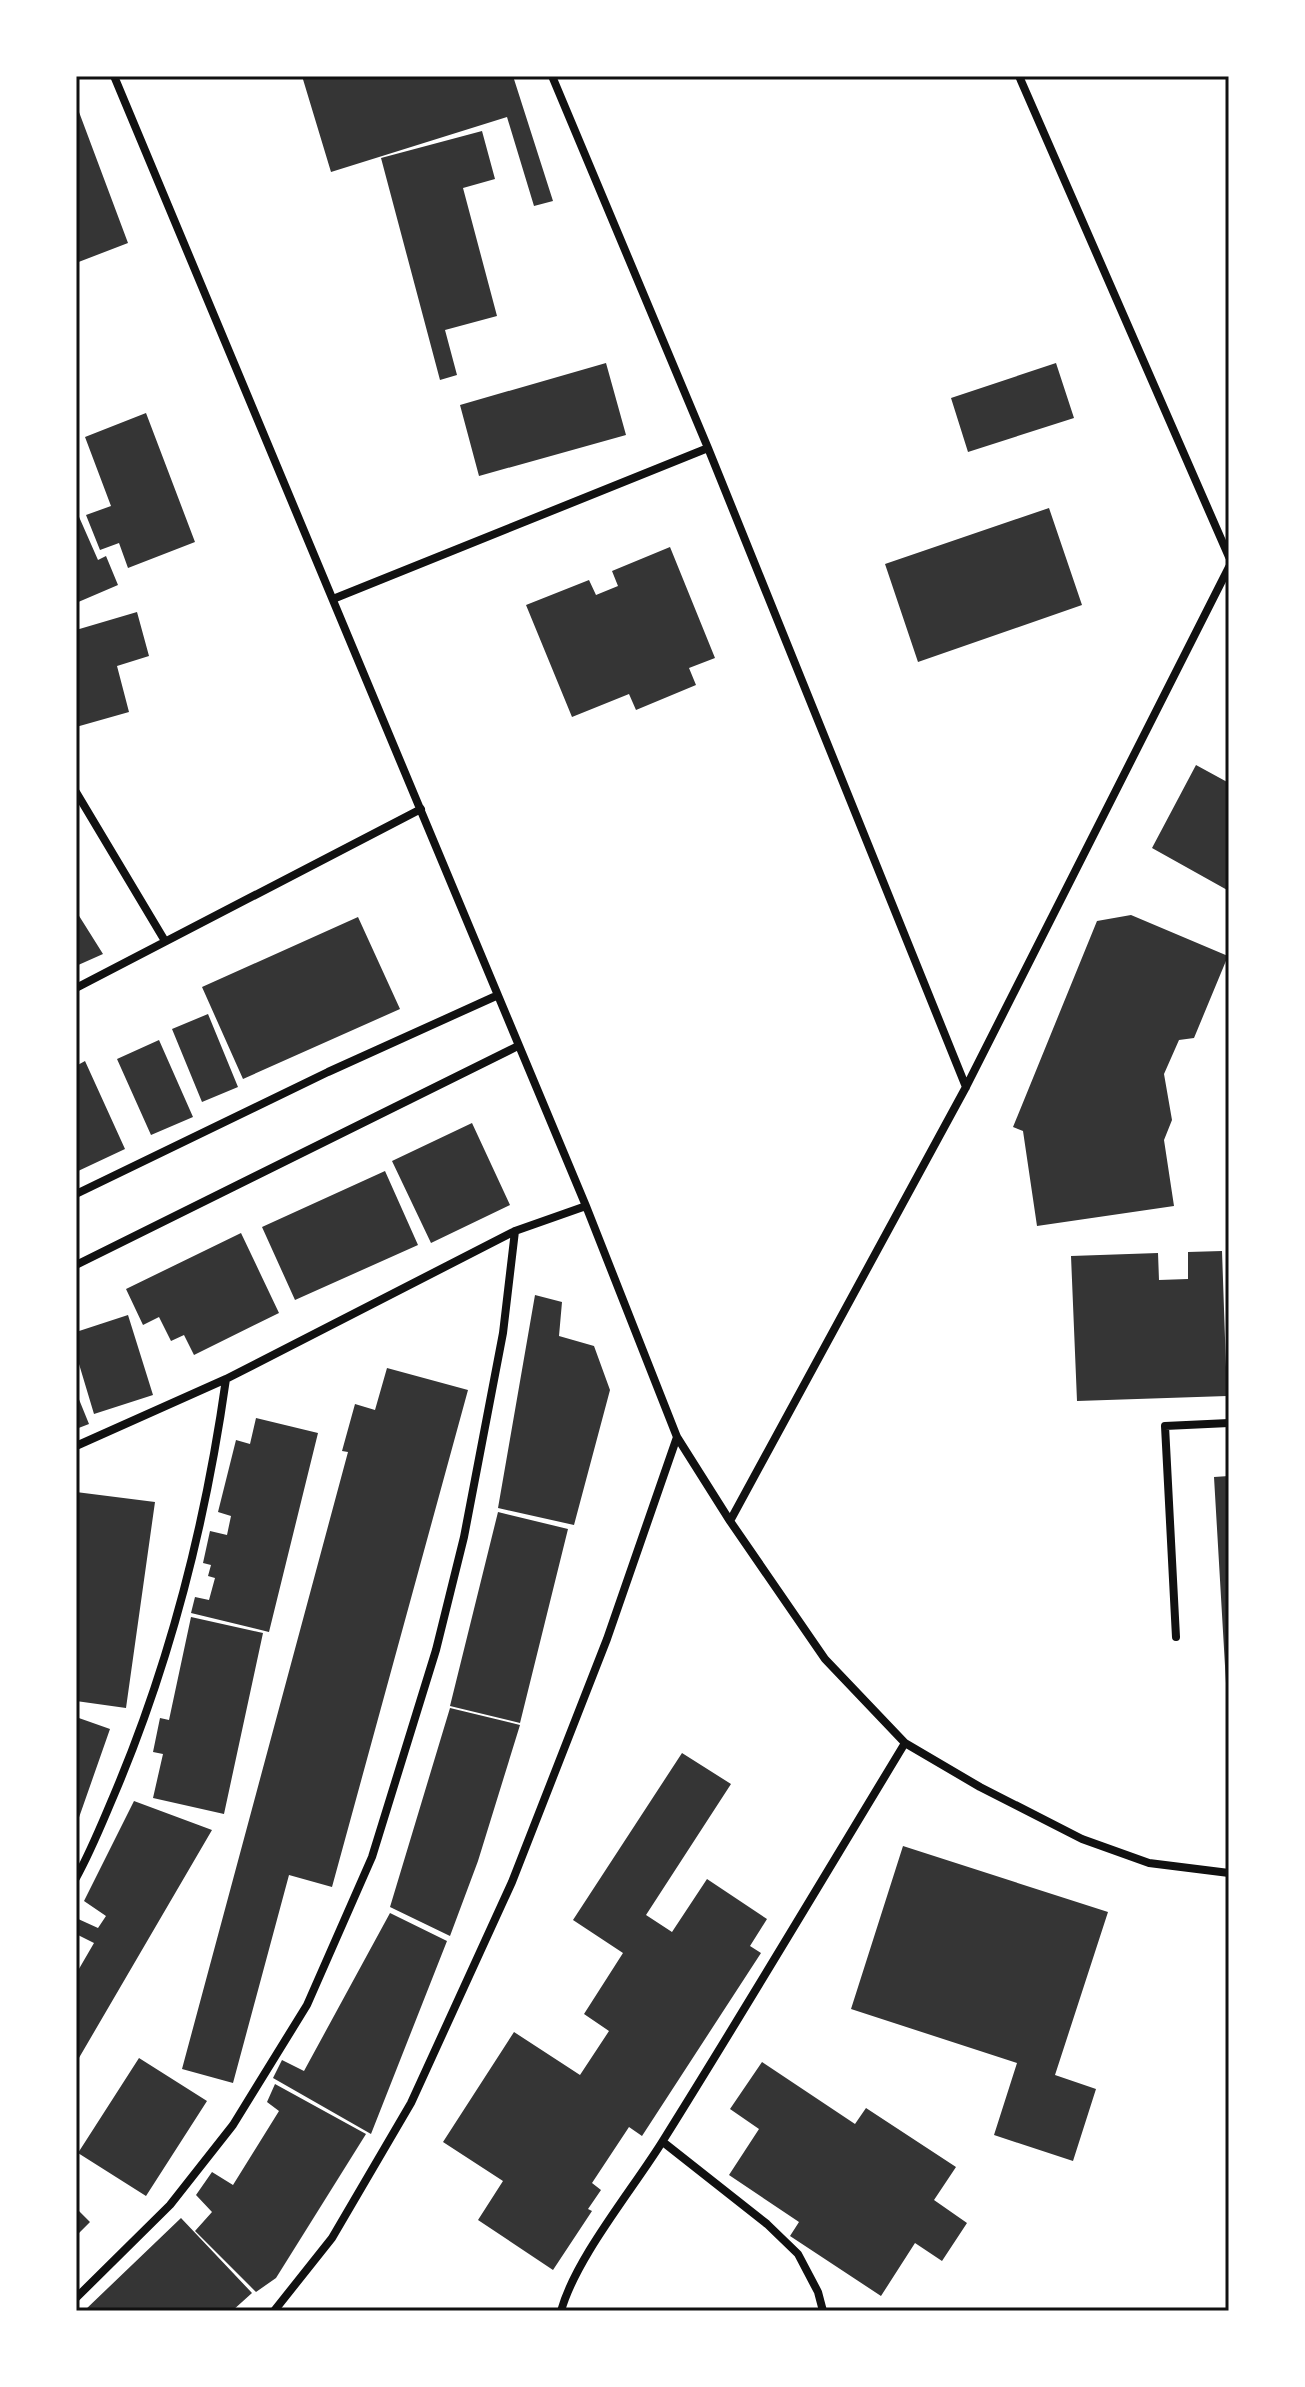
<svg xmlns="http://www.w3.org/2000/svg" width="1305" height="2387" viewBox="0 0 1305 2387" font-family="Montserrat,sans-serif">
  <rect width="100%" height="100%" fill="#fff"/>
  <path fill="#353535" d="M302 76H513L553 201 534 206 507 117 331 172Z
    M76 104 128 243 76 263Z
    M482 131 495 179 463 188 497 316 445 330 457 375 440 380 381 158Z
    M606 363 626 435 479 476 460 405Z
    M1056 363 1074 418 968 452 951 398Z
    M146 413 195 542 128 568 119 543 100 550 86 515 111 506 85 437Z
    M1049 508 1082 605 918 662 885 564Z
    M76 510 98 560 106 556 118 585 76 603Z
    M670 547 715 658 689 668 696 685 636 710 629 694 572 717 526 605 589 580 596 595 618 586 612 571Z
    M137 612 149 656 117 666 129 712 76 727V630Z
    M1196 765 1229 783V891L1152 848Z
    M76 911 103 954 76 966Z
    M1131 915 1228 956 1194 1038 1179 1040 1164 1074 1172 1120 1164 1140 1174 1206 1037 1226 1023 1131 1013 1127 1097 921Z
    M358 917 400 1009 243 1079 202 987Z
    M208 1014 238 1087 202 1102 172 1029Z
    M159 1040 193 1117 151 1135 117 1059Z
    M85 1061 125 1149 76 1172V1066Z
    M472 1123 510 1205 431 1243 392 1161Z
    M385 1171 418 1245 295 1300 262 1227Z
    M241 1233 279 1313 194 1355 184 1335 171 1341 159 1317 143 1325 126 1289Z
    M1222 1251 1227 1396 1077 1401 1071 1256 1158 1253 1159 1280 1188 1279V1252Z
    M535 1295 562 1302 559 1336 594 1346 610 1390 574 1525 498 1508Z
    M128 1315 153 1395 94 1414 76 1354V1332Z
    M387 1368 468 1390 332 1887 289 1875 233 2083 182 2069 348 1452 342 1451 355 1404 375 1410Z
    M76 1392 89 1424 76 1429Z
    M256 1418 318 1433 269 1632 191 1613 195 1597 209 1600 215 1578 208 1576 211 1565 203 1563 210 1531 227 1535 231 1516 218 1512 236 1440 250 1444Z
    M1229 1476V1700H1227L1214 1477Z
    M76 1492 155 1502 126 1708 76 1701Z
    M498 1512 568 1529 520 1723 450 1706Z
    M191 1617 263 1633 224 1814 153 1798 163 1754 153 1752 160 1718 169 1720Z
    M450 1708 520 1725 478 1861 450 1936 390 1907Z
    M76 1717 110 1729 76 1826Z
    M682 1753 731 1784 646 1915 672 1932 707 1879 767 1919 750 1946 761 1953 642 2136 629 2127 592 2183 601 2190 588 2209 592 2211 553 2270 478 2220 503 2181 443 2142 514 2032 580 2075 609 2031 584 2014 623 1953 573 1920Z
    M134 1801 212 1830 76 2063V1974L94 1943 76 1934V1918L98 1928 106 1916 84 1901Z
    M903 1846 1108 1912 1055 2075 1096 2089 1073 2161 994 2135 1017 2063 851 2009Z
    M390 1913 447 1941 371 2134 273 2078 282 2060 304 2071Z
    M139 2058 207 2101 146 2196 78 2153Z
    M762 2062 855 2124 866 2108 956 2167 934 2200 967 2223 942 2261 915 2243 881 2296 790 2236 799 2222 729 2175 759 2129 730 2109Z
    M275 2084 366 2134 276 2278 256 2292 195 2231 212 2212 196 2195 212 2172 233 2185 279 2111 267 2102Z
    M76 2208 90 2222 76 2236Z
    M181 2218 252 2293 232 2311H84Z"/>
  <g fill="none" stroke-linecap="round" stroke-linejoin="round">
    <path stroke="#111" stroke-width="8" d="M114 76 586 1206 677 1437 730 1521 825 1659 905 1743 980 1787 1082 1839 1149 1863 1229 1873
      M552 76 708 448 966 1087
      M1019 76 1229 557
      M333 599 708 448
      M76 792 165 941
      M76 988 421 809
      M76 1194 328 1072 496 996
      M76 1265 518 1046
      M76 1446 226 1379 515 1231 586 1206
      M730 1521 966 1087 1229 567
      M1176 1637 1165 1426 1229 1423
      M76 1878C91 1851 102 1823 114 1795 170 1663 206 1521 226 1379
      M663 2142 767 2224 798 2254 818 2292 823 2311
      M76 2298 170 2205 233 2125 307 2005 372 1857 436 1650 464 1537 503 1333 515 1231
      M274 2311 332 2238 411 2103 512 1882 607 1639 677 1437
      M561 2311C576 2257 634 2188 664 2139 746 2008 825 1875 905 1743"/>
  </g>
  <rect width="1305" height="2387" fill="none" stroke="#ffffff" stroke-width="156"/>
  <rect x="78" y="78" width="1149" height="2231" fill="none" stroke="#111" stroke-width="3"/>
</svg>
